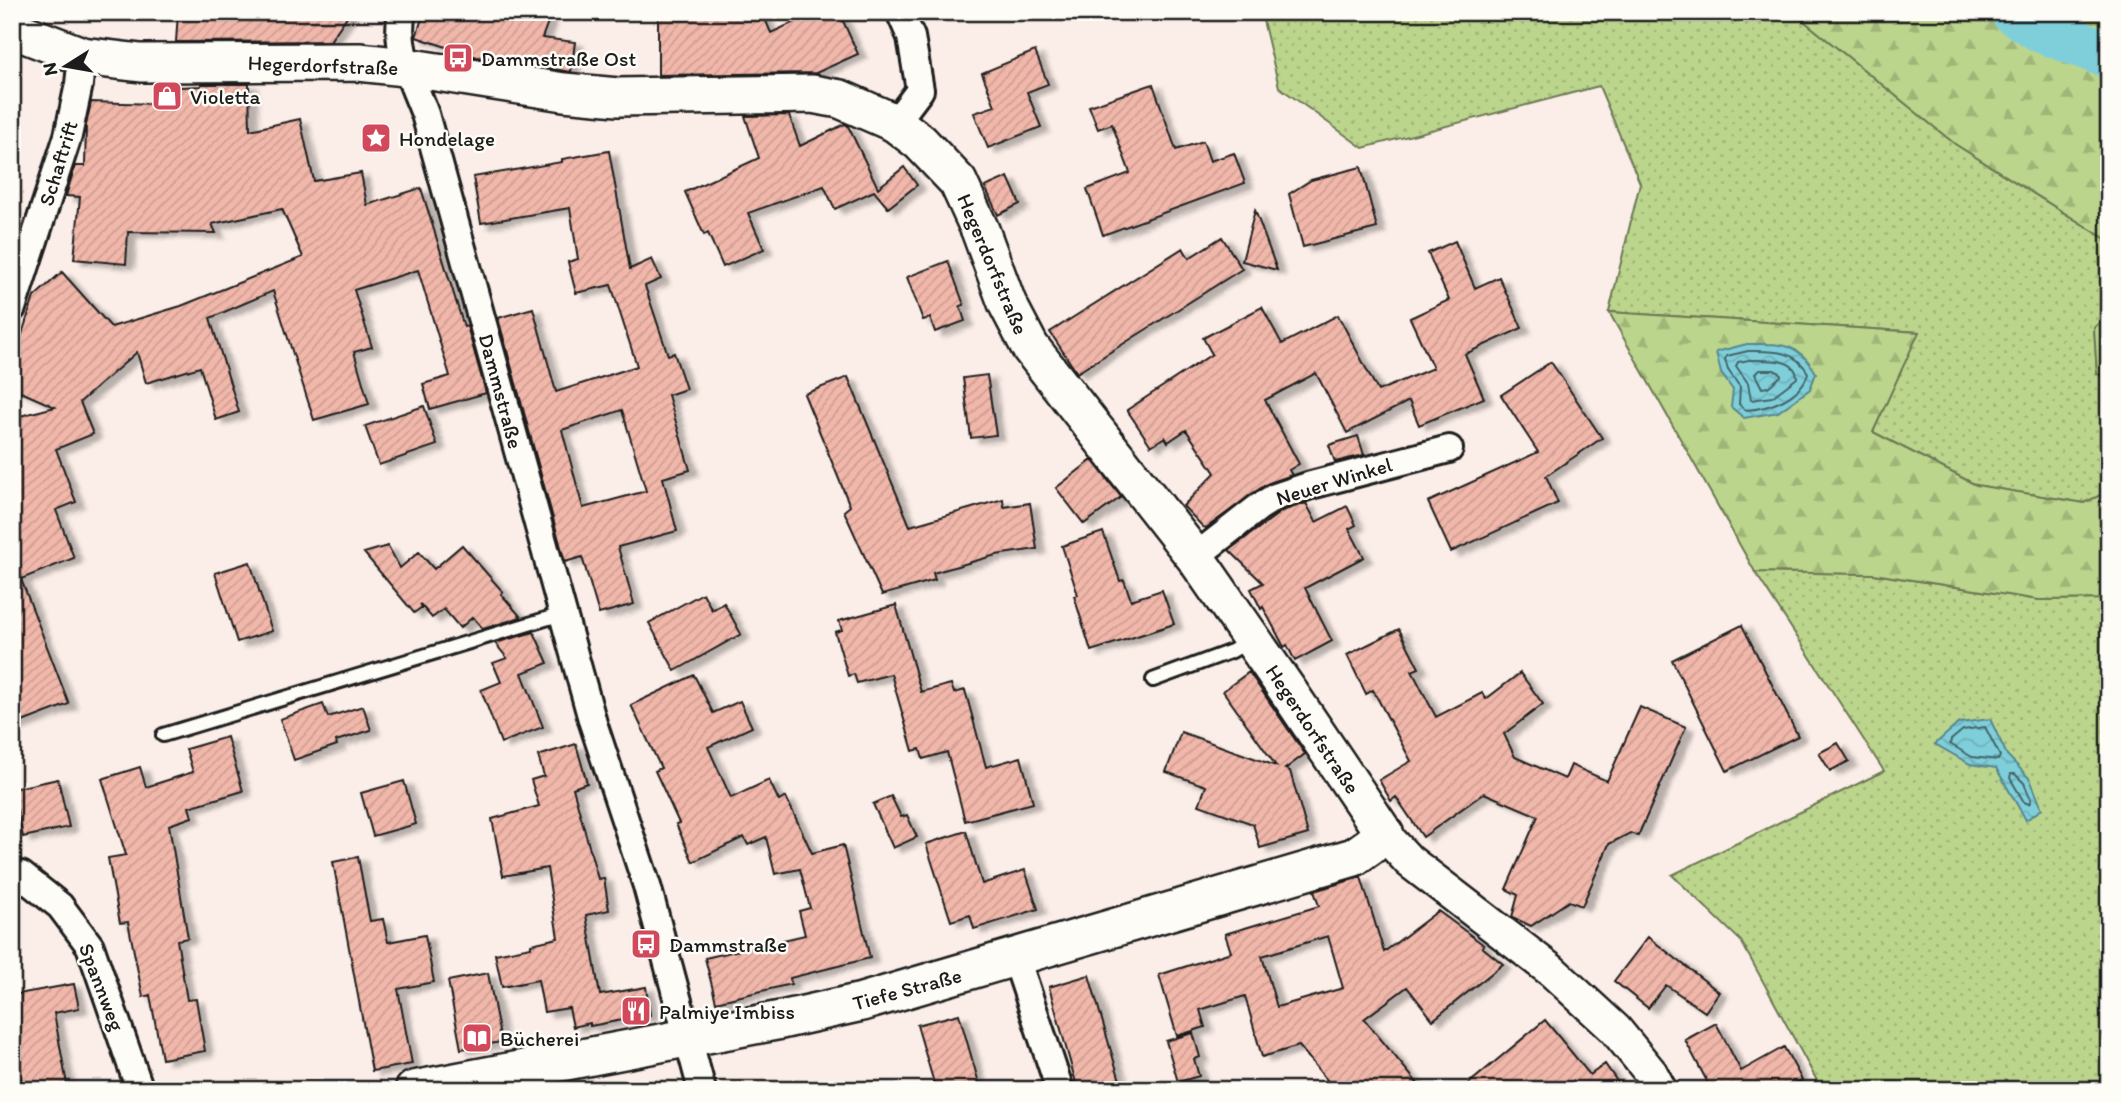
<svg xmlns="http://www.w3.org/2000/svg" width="2121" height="1102" viewBox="0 0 2121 1102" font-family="Itim,sans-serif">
  <defs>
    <pattern id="grass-dots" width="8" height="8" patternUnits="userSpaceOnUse" patternTransform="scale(1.75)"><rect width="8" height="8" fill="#bbd58c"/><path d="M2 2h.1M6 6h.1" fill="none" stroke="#a0b678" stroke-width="1.8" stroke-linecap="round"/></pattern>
    <pattern id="forest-firs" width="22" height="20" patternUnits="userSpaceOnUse" patternTransform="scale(1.75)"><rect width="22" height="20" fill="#bbd58c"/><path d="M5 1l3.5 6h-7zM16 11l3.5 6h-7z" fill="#a0b678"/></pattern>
    <pattern id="water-waves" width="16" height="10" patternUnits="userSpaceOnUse" patternTransform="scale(1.75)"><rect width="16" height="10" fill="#7fcfdb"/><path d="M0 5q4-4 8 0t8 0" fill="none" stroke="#6db1bb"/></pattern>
    <pattern id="building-hatch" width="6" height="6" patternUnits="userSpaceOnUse" patternTransform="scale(1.75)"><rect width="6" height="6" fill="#f1b7aa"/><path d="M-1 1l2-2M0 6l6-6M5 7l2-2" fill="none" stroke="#ce9d92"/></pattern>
    <filter id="shadow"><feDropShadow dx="8" dy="4.5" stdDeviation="2" flood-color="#0004"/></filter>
  </defs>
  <rect width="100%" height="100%" fill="#fbeee8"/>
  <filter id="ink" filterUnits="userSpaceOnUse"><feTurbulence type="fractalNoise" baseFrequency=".0143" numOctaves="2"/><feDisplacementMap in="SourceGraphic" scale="14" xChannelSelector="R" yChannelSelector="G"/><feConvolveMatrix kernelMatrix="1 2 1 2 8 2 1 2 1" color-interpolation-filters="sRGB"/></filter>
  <g filter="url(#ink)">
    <path fill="url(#grass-dots)" stroke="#6c7854" stroke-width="2" d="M1261 12H1793L1955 144 2109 241V313L2094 328 2097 374 2109 377V491L2084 503 1976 485 1873 432 1918 332 1609 312 1640 183 1599 86 1363 148 1279 87Z
      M1755 572 1874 574 2039 600 2109 599V1090H1822L1741 941 1672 875 1884 771Z"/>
    <path fill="url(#forest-firs)" stroke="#6c7854" stroke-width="2" d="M1793 12H2109V241L1955 144Z
      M1609 312 1919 332 1873 432 1976 485 2084 503 2109 491V599L2039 600 1874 574 1755 572Z
      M2109 313V377L2097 374 2094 328Z"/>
    <path fill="url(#water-waves)" stroke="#57878f" stroke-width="2" d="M1747 344C1780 344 1798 341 1816 373L1810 389 1778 412 1744 418 1731 407 1733 390 1721 373 1716 352Z
      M1990 719 2007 755 2030 779 2042 809 2026 820 1996 768 1970 764 1935 744 1959 723Z"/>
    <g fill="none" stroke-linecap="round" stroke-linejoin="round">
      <path stroke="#446468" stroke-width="2" d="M1748 351C1773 351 1795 349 1808 373 1801 398 1768 409 1745 410L1739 404 1740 387 1728 370 1725 359 1727 356Z
        M1749 360C1764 360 1797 357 1797 378L1772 397 1751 400 1748 383 1736 366 1738 362Z
        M1759 370H1774L1780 373 1781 376 1768 387 1762 388 1755 374Z
        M1985 727 2000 756 1998 760 1972 757 1950 744 1951 740 1963 730Z
        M2011 774H2015L2024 783 2031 800 2029 804 2024 802 2010 778Z"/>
      <path stroke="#7fcfdb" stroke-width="47" d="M2014 12 2043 30 2109 55"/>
    </g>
    <path fill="url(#building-hatch)" stroke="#1c1c1c" stroke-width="2" fill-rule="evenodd" filter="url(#shadow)" d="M178 12H350L330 41 176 42Z
      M424 12H530L549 19 542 38 575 42 571 72 477 57 416 37Z
      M658 12 763 14 771 33 816 12H839L858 54 816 73 658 75Z
      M1035 51 1048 84 1027 92 1041 127 988 148 974 113 995 106 982 73Z
      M201 84H249L250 130 300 119 314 181 361 173 367 205 421 188 464 327 467 326 486 393 430 409 423 384 450 376 418 270 354 290 372 347 354 352 369 404 314 420 273 291 210 318 239 412 216 420 200 367 146 383 137 352 80 402 93 434 56 449 76 502 56 510 74 558 21 579 69 704 12 726V418L55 407 12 388V340L19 343 34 297 62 272 111 327 181 306 303 257 282 209 212 224 216 233 128 232 126 264 74 259 80 197 66 196 75 166H85L86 125 91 102 156 104V88L201 86Z
      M1153 84 1176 150 1203 141 1210 161 1234 153 1245 183 1103 235 1087 189 1130 173 1112 124 1098 129 1089 106Z
      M789 115 800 146 845 124 848 126 878 188 904 167 917 185 888 208 874 191 835 209 824 186 748 213 764 249 723 267 708 233 704 235 685 192 759 158 745 116Z
      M609 151 630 269 652 259 661 279 645 286 668 355 674 353 686 389 668 395 690 470 663 478 677 531 618 547 634 604 599 614 582 557 565 562 498 318 533 308 556 392 637 366 611 285 576 293 568 262 578 259 570 208 481 223 473 177 562 162V159ZM622 410 646 491 583 508 562 430Z
      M1361 167 1377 228 1303 247 1289 194 1311 180Z
      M1008 177 1020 204 998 215 985 187Z
      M1255 210 1277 270 1242 261Z
      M1222 237 1242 269 1077 373 1050 332 1183 248 1189 258Z
      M1455 241 1475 288 1499 277 1522 328 1465 354 1484 398 1419 425 1409 401 1347 433 1316 373 1265 400 1299 464 1289 470 1292 475 1267 484 1206 528 1203 527 1183 506 1215 473 1186 430 1168 442 1165 437 1151 446 1127 410 1212 354 1203 338 1262 307 1282 344 1338 315 1378 391 1433 368 1410 318 1449 300 1428 253Z
      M948 261 964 305 960 306 965 321 935 332 930 318 923 320 907 277Z
      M1551 362 1602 438 1546 476 1558 503 1451 552 1428 502 1538 452 1501 395Z
      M987 375 996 435 971 438 963 378Z
      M848 377 910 526 1003 499 1004 507 1030 503 1037 549 996 555 933 573 935 580 882 595 844 511 850 506 804 394Z
      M424 406 437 445 379 465 365 426Z
      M1358 436 1364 455 1335 462 1329 445Z
      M1092 460 1121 497 1084 524 1056 488Z
      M1306 503 1316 522 1347 506 1356 525 1349 529 1364 557 1305 588 1332 641 1295 661 1287 645 1284 647 1263 607 1261 609 1251 589 1263 583 1229 550 1282 511Z
      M1103 532 1120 581 1124 580 1131 600 1162 590 1174 624 1091 651 1074 596 1078 595 1062 546Z
      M462 545 503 592 501 594 521 617 483 629 473 617 460 628 444 609 432 618 420 604 422 607 414 613 364 553 388 546 400 568 419 552 434 569Z
      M250 562 272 631 237 642 215 573Z
      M703 593 712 610 724 603 741 634 675 671 649 623Z
      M896 605 921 692 951 684 954 693 965 690 986 767 1021 757 1033 803 965 821 947 752 923 759 920 749 913 751 891 674 857 683 854 674 848 676 835 632 842 630 839 621Z
      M1742 625 1798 736 1727 771 1672 660Z
      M1399 629 1419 668 1412 671 1436 717 1482 693 1486 699 1520 673 1543 704 1504 734 1515 757 1565 779 1571 765 1607 781 1640 707 1686 727 1638 836 1630 833 1609 844 1582 906 1569 901 1531 926 1512 917 1518 895 1506 889 1538 816 1484 793 1423 837 1396 797 1391 801 1379 780 1411 761 1373 690 1366 694 1347 655Z
      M534 632 548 663 522 673 543 727 501 743 481 690 501 682 493 663 507 658 495 643Z
      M1249 672 1305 754 1285 769 1290 771 1308 834 1260 848 1253 824 1199 805 1206 786 1166 772 1181 732 1276 766 1223 691Z
      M694 675 713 713 740 701 752 727 708 747 731 798 769 780 779 801 786 797 812 853 843 845 870 958 790 978 791 984 716 1002 705 958 805 935 799 911 810 908 800 869 775 874 766 837 748 845 744 837 693 862 676 824 679 823 655 771 661 768 631 705Z
      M323 704 328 717 363 706 371 730 336 741 337 745 294 760 280 719Z
      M227 737 243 791 189 807 192 817 169 825 188 938 177 940 187 1000 196 999 205 1051 162 1059 150 995 143 997 128 922 120 923 108 858 126 855 102 779 140 767 146 787 193 772 186 749Z
      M1838 743 1849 761 1830 771 1819 753Z
      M576 744 587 783 573 788 598 879 604 878 609 910 586 915 600 995 646 987 650 1015 590 1026V1023L573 1027 569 1008 544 1012 538 980 502 987 495 954 531 947V944L558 938 547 868 503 876 492 819 539 806 531 780 544 776 538 756Z
      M58 779 69 827 23 837 12 789Z
      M404 781 416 824 373 836 361 793Z
      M891 796 901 817 907 815 917 837 893 848 873 804Z
      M966 831 982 884 1025 870 1038 909 974 929 970 915 951 921 926 844Z
      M358 857 370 921 383 919 388 942 425 935 434 982 398 989 412 1064 372 1071 333 862Z
      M1361 877 1384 952 1438 911 1484 945 1482 947 1503 964 1433 1020 1407 987 1364 1019 1423 1090H1335L1299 1046 1262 1057 1245 996 1200 1010 1205 1027 1177 1036 1159 975 1231 952 1225 934 1319 906 1314 891ZM1328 936 1343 988 1277 1007 1262 956Z
      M1648 937 1719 992 1705 1012 1666 985 1648 1008 1614 981Z
      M488 973 501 1042 461 1049 448 981Z
      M1089 975 1111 1051 1123 1090H1078L1049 987Z
      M74 984 79 1008 54 1013 68 1090H23L12 1032V995Z
      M959 1014 981 1090H936L917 1025Z
      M1545 1020 1590 1075 1605 1064 1623 1090H1461Z
      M1716 1023 1741 1071 1784 1047 1802 1080 1783 1090H1706L1710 1087 1685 1040Z
      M1193 1033 1200 1057 1194 1059 1199 1076 1178 1082 1166 1041Z"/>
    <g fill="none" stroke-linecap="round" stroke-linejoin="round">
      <g stroke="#1c1c1c" stroke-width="18">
        <path id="service" d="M1153 680 1232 651 1249 641
          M163 735 562 614"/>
      </g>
      <g stroke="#1c1c1c" stroke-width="32">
        <path id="minor" d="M402 12C394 48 413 82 425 114L593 723 647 886 702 1090
          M895 123 920 90 911 37 900 12
          M12 308 68 136 79 84 82 56
          M1195 557 1259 507 1275 497 1311 485 1449 449
          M12 877 21 875 60 906 90 946 140 1090
          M1016 958 1060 1090"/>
      </g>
      <g stroke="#1c1c1c" stroke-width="37">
        <path id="tertiary" d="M1385 835 1409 861 1552 971 1615 1029 1651 1073 1660 1090"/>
      </g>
      <g stroke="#1c1c1c" stroke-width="42">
        <path id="secondary" d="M12 29 82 56 141 63 359 62 405 67 564 92 618 97 812 94 840 99 895 123 920 142 958 182 980 230 1007 303 1030 347 1195 557 1290 694 1385 835 1354 857 862 1002 781 1020 414 1090"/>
      </g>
      <path stroke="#1c1c1c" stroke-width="4.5" stroke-dasharray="2 5" stroke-linecap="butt" d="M12 721 14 726"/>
      <use href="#service" stroke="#fdfcf7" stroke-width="12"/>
      <use href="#minor" stroke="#fdfcf7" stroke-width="26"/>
      <use href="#tertiary" stroke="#fdfcf7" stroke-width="32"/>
      <use href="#secondary" stroke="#fdfcf7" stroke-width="37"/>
    </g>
  </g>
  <defs>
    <g id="bus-square" transform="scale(1.575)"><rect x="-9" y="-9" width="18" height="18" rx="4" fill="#d1495b" stroke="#fdfcf7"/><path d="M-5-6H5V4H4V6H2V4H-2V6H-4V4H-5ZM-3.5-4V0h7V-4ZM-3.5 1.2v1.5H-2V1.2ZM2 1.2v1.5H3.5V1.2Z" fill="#fff"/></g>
    <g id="shop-square" transform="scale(1.575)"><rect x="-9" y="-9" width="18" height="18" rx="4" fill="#d1495b" stroke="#fdfcf7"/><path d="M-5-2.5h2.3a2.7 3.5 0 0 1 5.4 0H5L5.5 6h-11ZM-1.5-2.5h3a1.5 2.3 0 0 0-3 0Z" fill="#fff"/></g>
    <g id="sight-square" transform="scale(1.575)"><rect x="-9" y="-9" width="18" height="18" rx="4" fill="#d1495b" stroke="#fdfcf7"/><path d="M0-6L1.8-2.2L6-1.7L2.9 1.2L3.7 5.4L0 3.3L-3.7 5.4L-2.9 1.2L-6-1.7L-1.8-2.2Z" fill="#fff"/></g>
    <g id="restaurant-square" transform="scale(1.575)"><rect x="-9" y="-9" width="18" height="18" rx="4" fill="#d1495b" stroke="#fdfcf7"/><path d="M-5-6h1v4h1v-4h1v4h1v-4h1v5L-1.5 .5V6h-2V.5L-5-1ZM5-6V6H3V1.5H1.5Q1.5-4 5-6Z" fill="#fff"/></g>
    <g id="library-square" transform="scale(1.575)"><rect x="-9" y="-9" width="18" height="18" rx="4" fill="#d1495b" stroke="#fdfcf7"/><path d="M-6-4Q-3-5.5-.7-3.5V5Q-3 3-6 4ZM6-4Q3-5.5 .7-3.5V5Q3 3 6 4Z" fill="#fff"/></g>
  </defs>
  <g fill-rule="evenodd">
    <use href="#bus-square" x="458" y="58"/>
    <use href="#shop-square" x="167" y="96"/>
    <use href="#sight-square" x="376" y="138"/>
    <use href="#bus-square" x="646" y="944"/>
    <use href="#restaurant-square" x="636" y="1011"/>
    <use href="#library-square" x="477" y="1038"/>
  </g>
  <g text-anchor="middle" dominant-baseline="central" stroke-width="5" stroke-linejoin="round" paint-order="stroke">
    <g font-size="21" fill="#1c1c1c" stroke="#fdfcf7" text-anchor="start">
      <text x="481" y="58">Dammstraße Ost</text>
      <text x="190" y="96">Violetta</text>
      <text x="399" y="138">Hondelage</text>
      <text x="669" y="944">Dammstraße</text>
      <text x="659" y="1011">Palmiye Imbiss</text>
      <text x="500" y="1038">Bücherei</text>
    </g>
    <g font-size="21" fill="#1c1c1c" stroke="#fdfcf7">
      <text transform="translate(323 65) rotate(2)">Hegerdorfstraße</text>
      <text transform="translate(58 163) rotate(-73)">Schaftrift</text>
      <text transform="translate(993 264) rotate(67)">Hegerdorfstraße</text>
      <text transform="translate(501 391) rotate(75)">Dammstraße</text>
      <text transform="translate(1334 481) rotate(-17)">Neuer Winkel</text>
      <text transform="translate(1313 729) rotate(56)">Hegerdorfstraße</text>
      <text transform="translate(102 987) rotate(69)">Spannweg</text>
      <text transform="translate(907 989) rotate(-15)">Tiefe Straße</text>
    </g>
  </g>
  <rect width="2121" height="1102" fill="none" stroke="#fdfcf7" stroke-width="42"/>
  <rect x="21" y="21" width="2079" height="1060" fill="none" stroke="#1c1c1c" stroke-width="2.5" filter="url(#ink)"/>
  <g transform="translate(66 66) rotate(259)" stroke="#fdfcf7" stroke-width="5" paint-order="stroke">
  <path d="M0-5L12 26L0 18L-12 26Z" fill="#1c1c1c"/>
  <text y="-10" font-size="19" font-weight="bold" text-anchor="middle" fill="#1c1c1c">N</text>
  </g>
</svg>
